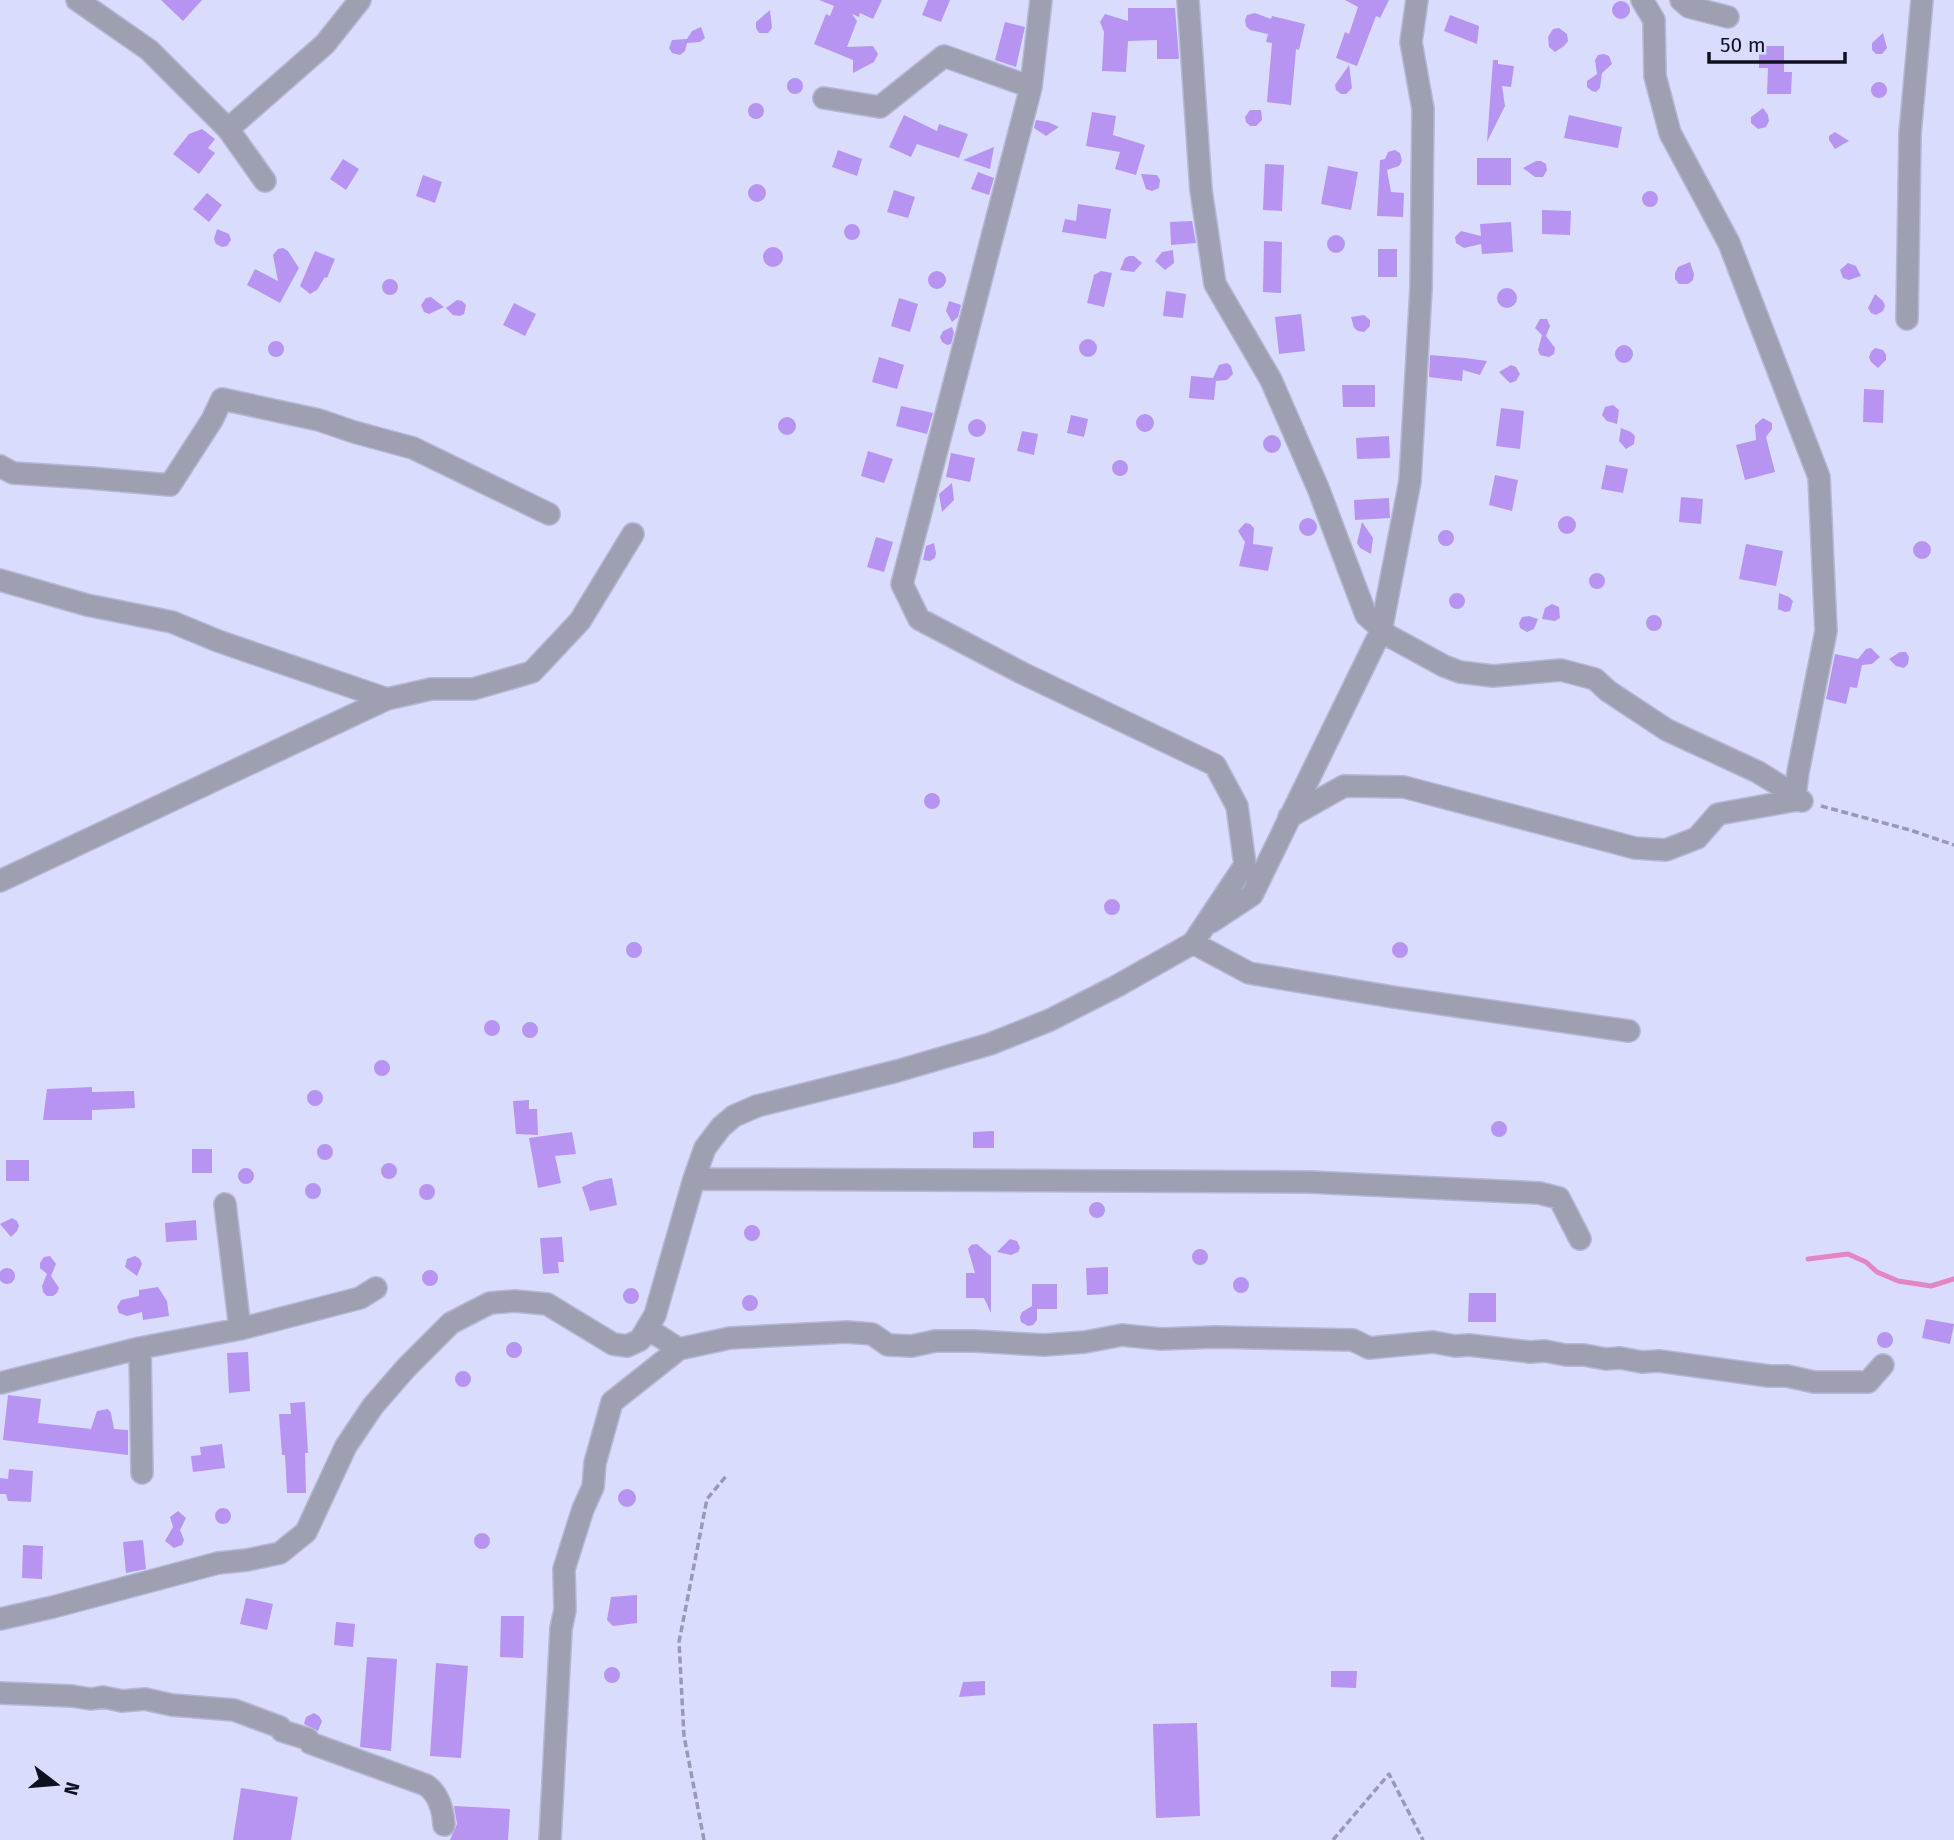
<svg xmlns="http://www.w3.org/2000/svg" width="1954" height="1840" viewBox="0 0 1954 1840" font-family="'Fira Sans',sans-serif">
  <rect width="100%" height="100%" fill="#d9dcfd"/>
  <g fill="none" stroke-linecap="round" stroke-linejoin="round">
    <path stroke="#e386c4" stroke-width="5" d="M1808 1259 1848 1254 1866 1262 1877 1272 1898 1281 1931 1286 1954 1279"/>
  </g>
  <path fill="#b794f1" d="M161 0H202L183 21Z
    M819 0H882L873 19 860 13 859 17 852 14 857 21 847 47 873 46 878 54 874 62 853 73V60L814 44 826 14 830 16 834 6Z
    M928 0H950L941 22 922 15Z
    M1345 0H1389L1380 18 1376 16 1357 66 1336 58 1345 32 1349 34 1358 7Z
    M1612 10a9 9 0 1 1 18 0a9 9 0 1 1-18 0Z
    M1128 8H1175L1179 59H1157V40L1128 41 1126 72 1102 71 1104 32 1100 22 1105 14 1128 21Z
    M770 10 772 28 768 33H759L756 28V22Z
    M1255 13 1271 19 1272 16 1305 24 1299 50 1296 49 1291 105 1267 102 1272 43 1266 42 1268 34 1250 30 1246 26 1245 20 1247 15Z
    M1450 15 1479 26 1477 44 1444 31Z
    M1005 22 1025 27 1016 67 995 60Z
    M701 27 705 38 700 42 687 43 685 51 680 55 672 53 669 48 672 40 687 39 692 31Z
    M1559 28 1567 34 1568 41 1564 46 1555 52 1549 47 1548 37 1553 29Z
    M1883 33 1887 48 1882 54H1876L1872 50V43Z
    M1759 46H1784V72H1792L1791 94H1767L1768 68H1759Z
    M1604 54 1609 56 1612 64 1602 73 1600 88 1596 92 1592 91 1587 87V81L1597 74 1595 60 1598 55Z
    M1493 60H1498V64L1514 66 1511 87 1502 86 1505 106 1487 142Z
    M1349 65 1352 88 1346 94H1341L1336 90 1335 85Z
    M787 86a8 8 0 1 1 16 0a8 8 0 1 1-16 0Z
    M1871 90a8 8 0 1 1 16 0a8 8 0 1 1-16 0Z
    M748 111a8 8 0 1 1 16 0a8 8 0 1 1-16 0Z
    M1763 108 1768 115 1769 121 1766 127 1758 129 1751 123V117Z
    M1250 110H1261L1262 120 1256 126H1250L1246 122 1245 117Z
    M1092 112 1116 116 1113 135 1145 145 1136 175 1115 169 1120 152 1086 146Z
    M904 115 937 131 939 124 968 134 959 158 917 144 911 157 889 147Z
    M1569 115 1622 127 1618 148 1564 138Z
    M1036 120 1048 122 1059 127 1046 136 1034 128Z
    M202 129 215 139 208 148 215 153 199 174 173 154 189 134Z
    M1835 132 1849 141 1835 149 1829 140V136Z
    M994 147 990 169 963 160Z
    M838 150 862 159 857 176 832 167Z
    M1395 150 1400 153 1402 161 1399 166 1387 170 1391 192 1404 193 1403 217 1377 216 1380 160 1385 159 1388 152Z
    M1477 158H1511V185H1477Z
    M343 159 359 169 346 190 330 179Z
    M1536 161H1541L1546 164 1547 170 1543 177H1535L1523 168Z
    M1265 164 1284 165 1282 211 1263 210Z
    M1328 166 1358 172 1351 210 1321 204Z
    M978 172 994 178 989 195 971 189Z
    M1141 174 1157 175 1160 180 1159 188 1152 191 1146 189Z
    M423 175 442 182 435 203 416 196Z
    M748 193a9 9 0 1 1 18 0a9 9 0 1 1-18 0Z
    M894 190 915 197 908 218 887 212Z
    M1642 199a8 8 0 1 1 16 0a8 8 0 1 1-16 0Z
    M207 193 222 205 209 222 193 209Z
    M1078 204 1111 209 1106 239 1062 232 1065 219 1076 221Z
    M1542 210 1571 211 1570 235 1542 234Z
    M1192 221 1196 243 1171 245 1170 222Z
    M1511 222 1513 252 1482 254 1481 244 1464 248 1456 243 1455 237 1461 231 1481 236 1480 224Z
    M844 232a8 8 0 1 1 16 0a8 8 0 1 1-16 0Z
    M217 229 229 234 231 240 227 246 222 247 216 244 214 239Z
    M1327 244a9 9 0 1 1 18 0a9 9 0 1 1-18 0Z
    M1264 241 1282 242 1281 293 1263 292Z
    M763 257a10 10 0 1 1 20 0a10 10 0 1 1-20 0Z
    M283 248 288 251 299 268 280 303 247 285 255 269 278 281 273 255 278 249Z
    M1378 249H1397V277H1378Z
    M1173 250 1174 263 1165 270 1155 261 1162 252Z
    M315 251 335 259 327 278 325 277 317 290 310 294 300 286Z
    M1129 256H1134L1142 263 1134 272 1120 270 1125 258Z
    M1690 262 1694 274 1693 280 1688 284H1679L1675 279V273L1678 267Z
    M1848 263 1856 266 1861 276 1849 280 1843 278 1840 270Z
    M1101 271 1112 273 1104 307 1087 303 1094 275Z
    M928 280a9 9 0 1 1 18 0a9 9 0 1 1-18 0Z
    M382 287a8 8 0 1 1 16 0a8 8 0 1 1-16 0Z
    M1497 298a10 10 0 1 1 20 0a10 10 0 1 1-20 0Z
    M1166 291 1186 294 1183 318 1163 316Z
    M1875 294 1883 301 1885 306 1883 311 1876 315 1871 313 1868 308Z
    M431 297 444 307 429 314 424 312 421 305 426 298Z
    M899 298 918 304 910 332 891 326Z
    M457 300 462 301 466 305 464 314 460 316 453 315 446 308Z
    M949 301 961 305 958 317 952 322 946 311Z
    M514 303 536 314 525 336 503 325Z
    M1301 314 1305 351 1279 354 1275 317Z
    M1364 315 1370 320V326L1364 332 1358 331 1354 328 1351 317Z
    M1540 319H1547L1550 326 1546 336 1555 348 1554 354 1549 357 1540 355 1538 350 1542 335 1535 328Z
    M952 327 954 333 951 344 947 345 942 342 940 337 943 331Z
    M1079 348a9 9 0 1 1 18 0a9 9 0 1 1-18 0Z
    M268 349a8 8 0 1 1 16 0a8 8 0 1 1-16 0Z
    M1615 354a9 9 0 1 1 18 0a9 9 0 1 1-18 0Z
    M1875 348 1883 350 1886 355V360L1878 368 1871 362 1869 357 1871 352Z
    M1430 355 1465 358 1487 361 1480 375 1463 370 1462 381 1429 377Z
    M879 357 904 365 897 389 872 382Z
    M1227 363 1231 366 1233 374 1227 380 1216 381 1214 400 1189 398 1191 376 1213 378 1219 365Z
    M1511 365 1516 367 1520 374 1516 381 1510 383 1499 372Z
    M1342 385H1375V407H1343Z
    M1864 389 1884 390 1883 423 1863 422Z
    M1613 405 1619 410 1617 424 1607 421 1602 415 1605 407Z
    M901 406 933 413 927 434 896 426Z
    M1501 408 1524 411 1520 449 1496 446Z
    M1136 423a9 9 0 1 1 18 0a9 9 0 1 1-18 0Z
    M1071 415 1088 419 1084 437 1067 433Z
    M778 426a9 9 0 1 1 18 0a9 9 0 1 1-18 0Z
    M1763 418 1772 423V429L1766 437 1775 472 1745 480 1736 445 1756 440 1755 425Z
    M968 428a9 9 0 1 1 18 0a9 9 0 1 1-18 0Z
    M1621 428 1631 432 1635 436 1634 444 1626 449 1619 441Z
    M1022 431 1038 434 1034 455 1017 451Z
    M1263 444a9 9 0 1 1 18 0a9 9 0 1 1-18 0Z
    M1389 436 1390 458 1357 459 1356 438Z
    M868 451 893 459 884 483 861 476Z
    M951 453 975 458 970 482 946 477Z
    M1112 468a8 8 0 1 1 16 0a8 8 0 1 1-16 0Z
    M1606 465 1628 469 1623 493 1601 489Z
    M1495 475 1518 480 1512 511 1489 505Z
    M952 483 954 500 942 512 939 494Z
    M1681 497 1703 499 1701 524 1679 522Z
    M1389 498 1390 518 1355 520 1354 500Z
    M1558 525a9 9 0 1 1 18 0a9 9 0 1 1-18 0Z
    M1299 527a9 9 0 1 1 18 0a9 9 0 1 1-18 0Z
    M1362 522 1373 538 1371 554 1360 548 1357 543Z
    M1245 523 1250 524 1254 528 1253 544 1273 547 1268 571 1239 566 1245 542 1238 531Z
    M1438 538a8 8 0 1 1 16 0a8 8 0 1 1-16 0Z
    M876 537 893 542 884 572 867 567Z
    M1913 550a9 9 0 1 1 18 0a9 9 0 1 1-18 0Z
    M934 543 936 553 935 558 930 561 923 560 926 546Z
    M1746 544 1783 551 1776 586 1739 579Z
    M1589 581a8 8 0 1 1 16 0a8 8 0 1 1-16 0Z
    M1449 601a8 8 0 1 1 16 0a8 8 0 1 1-16 0Z
    M1779 593 1789 597 1793 601 1790 611 1785 612 1778 609Z
    M1552 604 1559 607 1560 618 1555 621 1542 619 1545 608Z
    M1646 623a8 8 0 1 1 16 0a8 8 0 1 1-16 0Z
    M1529 616 1538 619 1534 629 1527 632 1520 628 1519 623 1522 617Z
    M1871 648 1880 657 1872 664 1862 665 1857 688 1850 687 1846 704 1826 699 1835 654 1858 659 1866 649Z
    M1900 652H1906L1909 657 1908 664 1904 668 1896 666 1889 659Z
    M924 801a8 8 0 1 1 16 0a8 8 0 1 1-16 0Z
    M1104 907a8 8 0 1 1 16 0a8 8 0 1 1-16 0Z
    M626 950a8 8 0 1 1 16 0a8 8 0 1 1-16 0Z
    M1392 950a8 8 0 1 1 16 0a8 8 0 1 1-16 0Z
    M484 1028a8 8 0 1 1 16 0a8 8 0 1 1-16 0Z
    M522 1030a8 8 0 1 1 16 0a8 8 0 1 1-16 0Z
    M374 1068a8 8 0 1 1 16 0a8 8 0 1 1-16 0Z
    M92 1087V1092L134 1091 135 1108 92 1110V1120H43L47 1089Z
    M307 1098a8 8 0 1 1 16 0a8 8 0 1 1-16 0Z
    M529 1100V1109H537L538 1135 516 1134 513 1101Z
    M1491 1129a8 8 0 1 1 16 0a8 8 0 1 1-16 0Z
    M994 1131V1148H973V1132Z
    M572 1132 576 1154 555 1156 561 1183 538 1188 529 1138Z
    M317 1152a8 8 0 1 1 16 0a8 8 0 1 1-16 0Z
    M192 1149H212V1173H192Z
    M6 1160H29V1181H6Z
    M381 1171a8 8 0 1 1 16 0a8 8 0 1 1-16 0Z
    M238 1176a8 8 0 1 1 16 0a8 8 0 1 1-16 0Z
    M612 1178 617 1205 590 1211 582 1187 596 1181Z
    M305 1191a8 8 0 1 1 16 0a8 8 0 1 1-16 0Z
    M419 1192a8 8 0 1 1 16 0a8 8 0 1 1-16 0Z
    M1089 1210a8 8 0 1 1 16 0a8 8 0 1 1-16 0Z
    M12 1218 17 1221 19 1226 17 1231 11 1237 0 1224Z
    M196 1220 197 1240 166 1242 165 1223Z
    M744 1233a8 8 0 1 1 16 0a8 8 0 1 1-16 0Z
    M562 1237 564 1262H558L559 1273 543 1274 540 1238Z
    M1010 1239 1017 1241 1020 1248 1018 1252 1011 1255 997 1252Z
    M977 1244 991 1256V1313L984 1298H966V1273H975L968 1249 971 1245Z
    M1192 1257a8 8 0 1 1 16 0a8 8 0 1 1-16 0Z
    M50 1256 56 1264 51 1276 59 1288 57 1293 53 1296H47L43 1292 42 1286 47 1274 40 1268V1263L44 1257Z
    M135 1256 140 1259 142 1264 137 1276 125 1267 127 1259Z
    M1108 1267V1294L1087 1295 1086 1268Z
    M-1 1276a8 8 0 1 1 16 0a8 8 0 1 1-16 0Z
    M422 1278a8 8 0 1 1 16 0a8 8 0 1 1-16 0Z
    M1233 1285a8 8 0 1 1 16 0a8 8 0 1 1-16 0Z
    M1032 1284H1057V1309H1037V1320L1033 1325 1028 1326 1021 1322 1020 1317 1022 1312 1032 1306Z
    M158 1287 167 1301 169 1316 143 1320 142 1312 127 1316 119 1313 117 1307 121 1300 139 1296V1290Z
    M623 1296a8 8 0 1 1 16 0a8 8 0 1 1-16 0Z
    M1469 1293H1496V1322H1468Z
    M742 1303a8 8 0 1 1 16 0a8 8 0 1 1-16 0Z
    M1926 1319 1954 1324 1950 1344 1922 1338Z
    M1877 1340a8 8 0 1 1 16 0a8 8 0 1 1-16 0Z
    M506 1350a8 8 0 1 1 16 0a8 8 0 1 1-16 0Z
    M248 1352 250 1391 229 1393 227 1353Z
    M455 1379a8 8 0 1 1 16 0a8 8 0 1 1-16 0Z
    M8 1395 41 1399 38 1423 91 1429 97 1411 108 1409 111 1413 114 1429 128 1430V1455L3 1440Z
    M305 1402 308 1453H305L306 1493H287L285 1455H282L279 1414H291L290 1403Z
    M222 1444 225 1468 193 1472 191 1456 201 1455 200 1447Z
    M9 1469 33 1471 31 1502 8 1501 6 1494H0V1478L8 1479Z
    M618 1498a9 9 0 1 1 18 0a9 9 0 1 1-18 0Z
    M215 1516a8 8 0 1 1 16 0a8 8 0 1 1-16 0Z
    M178 1511 186 1518 180 1530 184 1540 182 1545 174 1548 165 1541 173 1527 170 1517Z
    M474 1541a8 8 0 1 1 16 0a8 8 0 1 1-16 0Z
    M143 1540 146 1569 126 1573 123 1542Z
    M23 1545 43 1546 42 1579 22 1578Z
    M637 1595V1623L613 1626 607 1620 611 1597Z
    M246 1598 273 1604 267 1630 240 1624Z
    M501 1616H524L523 1658 500 1657Z
    M336 1622 355 1624 353 1647 334 1645Z
    M367 1657 397 1659 391 1751 360 1747Z
    M436 1663 468 1666 461 1758 430 1756Z
    M604 1675a8 8 0 1 1 16 0a8 8 0 1 1-16 0Z
    M1331 1671H1357L1356 1688 1331 1687Z
    M985 1681V1695L959 1697 963 1682Z
    M314 1713 319 1716 322 1721 318 1731 304 1724 306 1717Z
    M1197 1723 1200 1816 1156 1818 1153 1724Z
    M241 1788 298 1797 291 1840H233Z
    M454 1806 510 1809 508 1840H450L457 1824Z"/>
  <g fill="none" stroke-linecap="round" stroke-linejoin="round">
    <g stroke="#b5b7d5" stroke-width="24">
      <path id="minor" d="M77 0 149 50 228 129 265 181
        M1188 0 1201 190 1215 284 1271 380 1318 488 1366 615 1389 636 1444 666 1460 672 1493 676 1561 670 1595 679 1608 691 1667 730 1758 772 1795 795
        M1642 0 1654 20 1655 76 1670 133 1729 243 1819 477 1826 631 1798 772 1795 795 1797 800 1802 801
        M1681 0 1689 7 1728 17
        M824 98 880 107 944 56 1031 87
        M228 129 325 44 360 0
        M1907 319 1910 134 1922 0
        M0 466 13 473 90 478 170 485 212 420 222 399 319 420 354 432 413 448 549 514
        M0 580 87 605 172 622 218 641 387 699 431 689H473L532 672 580 621 633 534
        M1289 817 1344 786 1404 787 1635 848 1666 850 1697 838 1718 814 1797 800
        M0 881 387 699
        M1211 922 1252 895 1381 631 1410 481 1421 288 1423 109 1411 42 1417 0
        M1193 943 1249 973 1393 997 1629 1031
        M694 1179 1309 1182 1539 1193 1559 1198 1580 1239
        M225 1204 240 1329
        M648 1329 679 1349 730 1338 847 1332 872 1334 888 1345 912 1346 935 1341H974L1044 1345 1085 1342 1122 1335 1161 1339 1216 1337 1353 1340 1369 1348 1433 1342 1455 1346 1469 1345 1530 1352 1545 1351 1566 1355H1584L1606 1359 1620 1358 1642 1362 1659 1361 1769 1376H1787L1814 1382H1868L1883 1365
        M140 1348 142 1473
        M0 1383 140 1348 240 1329 360 1298 376 1288
        M0 1619 53 1607 218 1563 247 1560 280 1553 306 1532 346 1446 373 1406 406 1368 451 1323 490 1303 515 1301 547 1304 613 1344 627 1346 640 1340 655 1315 694 1179 705 1148 721 1127 734 1116 757 1106 897 1071 990 1044 1050 1020 1117 986 1193 943 1245 865 1237 806 1215 765 1022 673 919 619 902 584 1031 87 1041 0
        M0 1693 72 1696 91 1699 103 1697 122 1701 145 1699 172 1705 234 1710 280 1727 282 1731 308 1739 310 1743 426 1785C439 1794 443 1810 444 1825
        M550 1840 561 1629 565 1610 564 1569 583 1509 593 1487 595 1463 612 1402 679 1349"/>
    </g>
    <path stroke="#989ab5" stroke-width="3.5" stroke-dasharray="7 3.5" stroke-linecap="butt" d="M1821 806 1910 830 1954 845
      M704 1840 684 1736 679 1642 707 1499 727 1475
      M1333 1840 1389 1774 1423 1840"/>
    <use href="#minor" stroke="#9ea0b2" stroke-width="21"/>
  </g>
  <g transform="translate(56 1784) rotate(106)" stroke="#d9dcfd" stroke-width="5" paint-order="stroke">
  <path d="M0-5L12 26L0 18L-12 26Z" fill="#10111f"/>
  <text y="-10" font-size="19" font-weight="bold" text-anchor="middle" fill="#10111f">N</text>
  </g>
  <path d="M1709 52v10h136v-10" fill="none" stroke="#10111f" stroke-width="3.5"/>
  <text x="1720" y="52" font-size="21" fill="#10111f" stroke="#d9dcfd" stroke-width="5" paint-order="stroke">50 m</text>
</svg>
